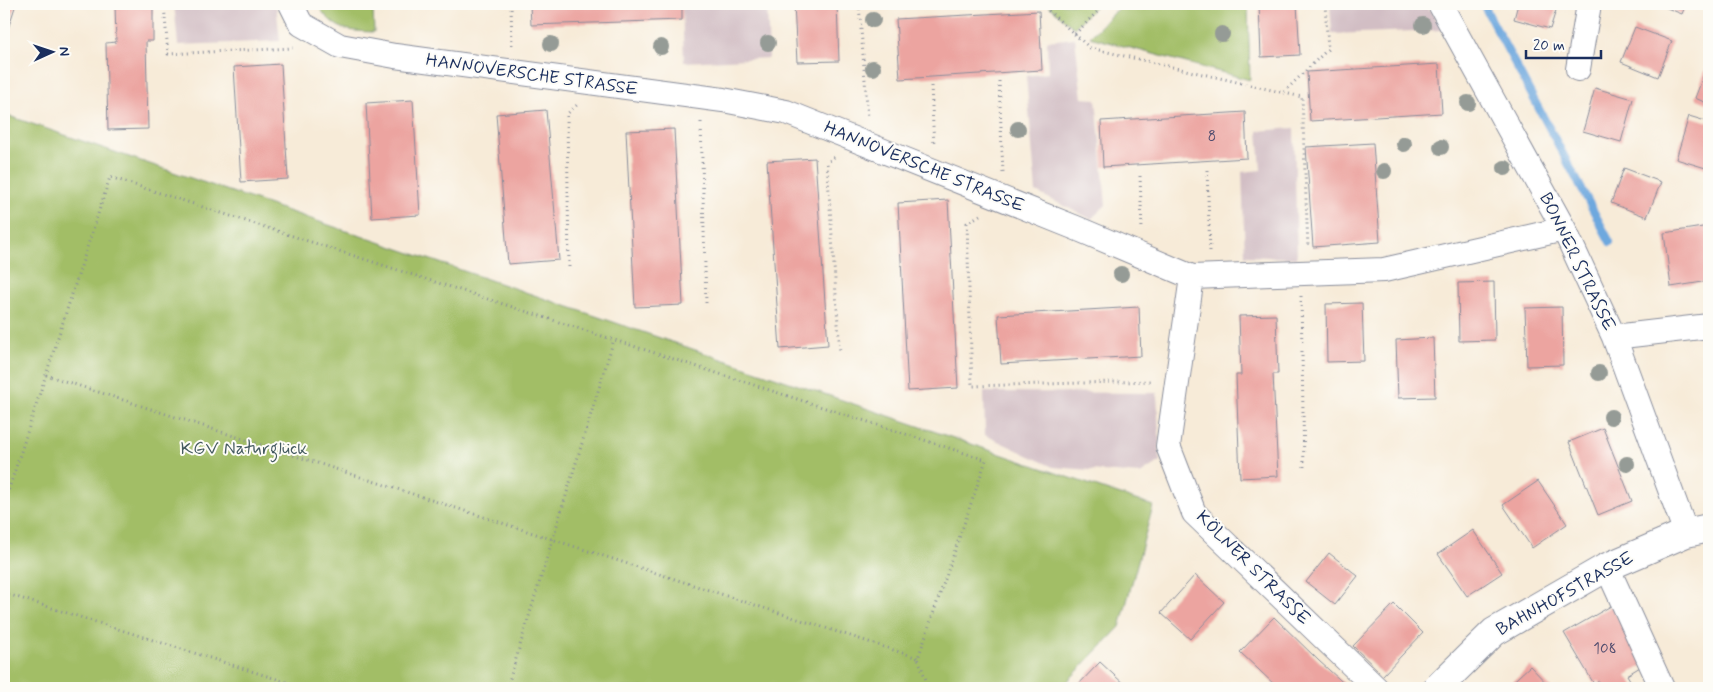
<svg xmlns="http://www.w3.org/2000/svg" width="1713" height="692" viewBox="0 0 1713 692" font-family="Mynerve,sans-serif">
  <rect width="100%" height="100%" fill="#fdfcf7"/>
  <filter id="ink" filterUnits="userSpaceOnUse"><feTurbulence type="fractalNoise" baseFrequency=".02" numOctaves="2"/><feDisplacementMap in="SourceGraphic" scale="10" xChannelSelector="R" yChannelSelector="G"/><feConvolveMatrix kernelMatrix="1 2 1 2 8 2 1 2 1" color-interpolation-filters="sRGB"/></filter>
  <filter id="wash" filterUnits="userSpaceOnUse"><feTurbulence type="fractalNoise" baseFrequency=".0096" numOctaves="4" result="noise"/><feDisplacementMap in="SourceGraphic" scale="20" xChannelSelector="R" yChannelSelector="G"/><feGaussianBlur stdDeviation="1.12" result="paint"/><feColorMatrix in="noise" values="0 0 0 0 0 0 0 0 0 0 0 0 0 0 0 0 0 1.4 0 .05"/><feComposite in="paint" operator="in"/></filter>
  <g filter="url(#wash)">
    <rect width="100%" height="100%" fill="#f7ebd8"/>
    <path fill="#d2bec4" d="M174 4H276L280 41 178 45Z
      M682 4H767L769 58 684 62Z
      M1330 4H1426L1443 30 1332 34Z
      M1075 38 1082 98 1096 99 1106 205 1091 219 1036 192 1026 76 1048 73 1047 41Z
      M1294 128 1297 258 1245 256 1242 172 1261 170 1258 131Z
      M984 392 1157 393 1160 461 1140 474 1053 467 985 435Z"/>
    <path fill="#a2be66" stroke="#5e7662" d="M316 4H348L349 7H373L374 32C343 31 336 30 316 4Z
      M1047 4H1098L1074 28Z
      M1122 4H1248L1250 80 1090 37Z
      M6 115 1153 506 1120 627 1061 688H4V124Z"/>
    <g fill="none" stroke-linecap="round" stroke-linejoin="round">
      <path stroke="#6ea8de" stroke-width="8" d="M1483 4 1610 242"/>
    </g>
    <g id="blocks">
      <path fill="#eca4a0" d="M4 4H16L4 41Z
        M115 4H153V41H146L148 129 108 130 106 43 116 42Z
        M530 4H682V20L531 25Z
        M794 4H837L839 61 797 62Z
        M1259 4H1297L1300 55 1261 57Z
        M1518 4H1558L1550 29 1514 19Z
        M1657 4H1686L1682 14Z
        M1039 11 1042 70 900 79 896 19Z
        M1635 27 1672 41 1658 77 1621 62Z
        M1709 61V104L1695 98Z
        M281 64 288 179 241 182 234 67Z
        M1439 64 1442 113 1310 121 1307 72Z
        M1595 88 1633 99 1621 142 1583 131Z
        M413 100 420 215 372 218 366 103Z
        M546 110 559 260 508 264 496 114Z
        M1245 112 1247 158 1103 167 1101 121Z
        M1689 116 1709 122V169L1676 159Z
        M674 129 683 305 635 307 626 131Z
        M1373 143 1380 242 1313 247 1306 147Z
        M815 158 828 345 780 349 767 161Z
        M1624 168 1661 182 1647 217 1611 203Z
        M948 200 958 388 908 391 898 203Z
        M1709 226V281L1671 287 1664 233Z
        M1494 282 1495 340 1459 341 1458 283Z
        M1362 303 1364 361 1327 362 1326 304Z
        M1139 307 1141 356 1001 364 998 315Z
        M1562 307 1563 365 1527 366 1525 308Z
        M1276 315 1278 374H1273L1278 476 1240 478 1236 375H1241L1239 316Z
        M1433 338 1435 397 1398 398 1396 340Z
        M1603 428 1632 501 1598 515 1569 442Z
        M1538 481 1567 524 1532 548 1503 505Z
        M1473 530 1502 573 1467 596 1438 554Z
        M1329 553 1358 576 1335 605 1306 582Z
        M1195 575 1224 602 1190 639 1161 613Z
        M1394 604 1423 633 1383 675 1353 646Z
        M1611 606 1645 664 1627 675 1635 688H1603L1599 681 1594 684 1564 633Z
        M1274 617 1319 661 1349 688H1278L1240 652Z
        M1100 662 1128 688H1075Z
        M1530 666 1551 688H1506Z"/>
    </g>
  </g>
  <g filter="url(#ink)">
    <use href="#blocks" fill-opacity="0" stroke="#898d9b" stroke-width="1"/>
    <g fill="none" stroke-linecap="round" stroke-linejoin="round">
      <g stroke="#898d9b" stroke-width="26">
        <path id="minor" d="M291 4 301 24 340 46 395 56 723 100 786 112 1076 228 1192 277 1384 270 1564 229
          M1440 4 1564 229 1614 337 1686 533
          M1578 69 1589 4
          M1192 277 1168 446 1194 513 1376 688
          M1614 337 1709 326
          M1607 567 1662 688"/>
      </g>
      <g stroke="#898d9b" stroke-width="30">
        <path id="tertiary" d="M1437 688 1494 632 1607 567 1686 533 1709 528"/>
      </g>
      <path stroke="#898d9b" stroke-width="3" stroke-dasharray="1 4" stroke-linecap="butt" d="M164 4 168 54 293 48
        M511 4 512 48
        M859 4 868 118
        M1041 4 1090 48 1302 97 1308 248
        M1075 34 1105 4
        M999 81 1003 172
        M931 86 934 145
        M1284 92 1328 49 1325 4
        M701 122 706 303
        M834 157 827 163 840 353
        M1207 170 1210 251
        M1140 176 1142 230
        M980 215 967 223 972 386 1153 381
        M569 267 567 114 578 104
        M1301 296 1304 470
        M46 375 918 658
        M4 504 110 177 986 460 918 658 929 688
        M4 593 305 688
        M507 688 614 339"/>
      <use href="#minor" stroke="#fff" stroke-width="24"/>
      <use href="#tertiary" stroke="#fff" stroke-width="28"/>
    </g>
    <g fill="#959b96">
      <circle cx="873" cy="20" r="8"/>
      <circle cx="1423" cy="25" r="8"/>
      <circle cx="1222" cy="34" r="8"/>
      <circle cx="768" cy="43" r="8"/>
      <circle cx="551" cy="44" r="8"/>
      <circle cx="661" cy="47" r="8"/>
      <circle cx="873" cy="68" r="8"/>
      <circle cx="1468" cy="103" r="8"/>
      <circle cx="1018" cy="129" r="8"/>
      <circle cx="1404" cy="144" r="8"/>
      <circle cx="1441" cy="147" r="8"/>
      <circle cx="1505" cy="168" r="8"/>
      <circle cx="1384" cy="171" r="8"/>
      <circle cx="1121" cy="274" r="8"/>
      <circle cx="1599" cy="373" r="8"/>
      <circle cx="1611" cy="417" r="8"/>
      <circle cx="1627" cy="464" r="8"/>
    </g>
  </g>
  <g text-anchor="middle" dominant-baseline="central" stroke-width="4" stroke-linejoin="round" paint-order="stroke">
    <g font-size="15" fill="#4f4c6e">
      <text x="1212" y="137">8</text>
      <text x="1605" y="649">108</text>
    </g>
    <g font-size="18" fill="#1b2f5e" stroke="#fdfcf7">
      <text transform="translate(532 75) rotate(8)">HANNOVERSCHE STRASSE</text>
      <text transform="translate(924 167) rotate(22)">HANNOVERSCHE STRASSE</text>
      <text transform="translate(1577 262) rotate(64)">BONNER STRASSE</text>
      <text transform="translate(1253 568) rotate(45)">KÖLNER STRASSE</text>
      <text transform="translate(1565 594) rotate(-29)">BAHNHOFSTRASSE</text>
    </g>
    <g font-size="18" fill="#445a60" stroke="#fdfcf7">
      <text x="244" y="449">KGV Naturglück</text>
    </g>
  </g>
  <rect width="1713" height="692" fill="none" stroke="#fdfcf7" stroke-width="20"/>
  <g transform="translate(52 52) rotate(87)" stroke="#fdfcf7" stroke-width="4" paint-order="stroke">
  <path d="M0-4L9 19L0 12L-9 19Z" fill="#1b2f5e"/>
  <text y="-8" font-size="14" font-weight="bold" text-anchor="middle" fill="#1b2f5e">N</text>
  </g>
  <path d="M1526 50v8h75v-8" fill="none" stroke="#1b2f5e" stroke-width="2.5"/>
  <text x="1533" y="50" font-size="15" fill="#1b2f5e" stroke="#fdfcf7" stroke-width="4" paint-order="stroke">20 m</text>
</svg>
